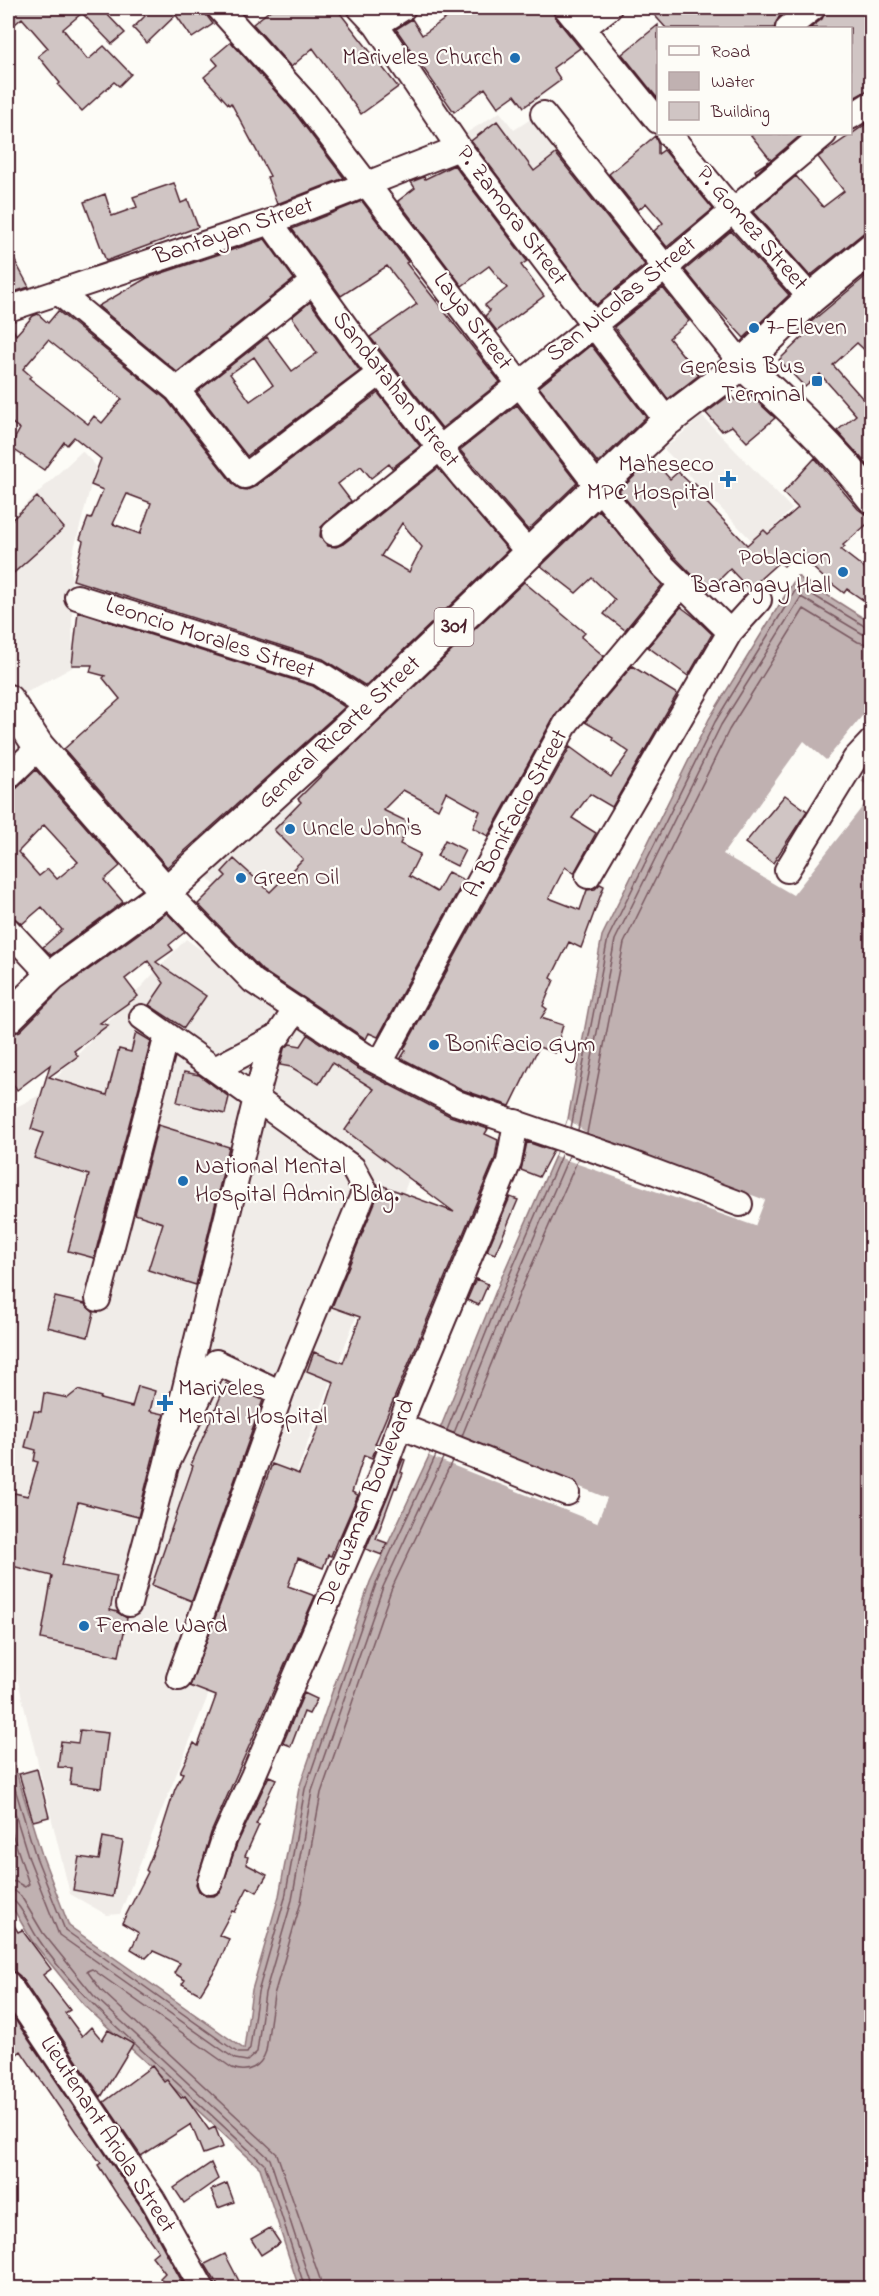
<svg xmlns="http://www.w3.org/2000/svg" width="879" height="2296" viewBox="0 0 879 2296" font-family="'Indie Flower',sans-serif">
  <rect width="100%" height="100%" fill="#fdfcf7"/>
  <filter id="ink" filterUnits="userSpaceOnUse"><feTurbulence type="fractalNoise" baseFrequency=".0167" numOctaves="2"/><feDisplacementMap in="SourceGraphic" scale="12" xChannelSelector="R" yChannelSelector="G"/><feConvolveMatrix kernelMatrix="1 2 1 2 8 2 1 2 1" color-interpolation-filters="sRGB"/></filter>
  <g filter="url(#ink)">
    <path fill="#f0ece8" d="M500 112 514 130 537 115 587 180 528 226 463 135Z
      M702 416 792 509 756 545 664 449Z
      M82 451 96 466 71 560 73 667 18 697 8 680V521Z
      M285 796 342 857 263 933 204 874Z
      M186 939 380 1078 367 1100 425 1137 263 1559 120 1914 107 1915 70 1894 13 1661 8 1648V1247L16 1107 40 1095Z"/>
    <path fill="#c0b1b1" stroke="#91777b" stroke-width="1.5" d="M797 576 871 623V2288H299L260 2168 84 2005 32 1941 8 1900V1746L42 1855 69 1926 244 2049 252 1990 279 1896 299 1788 370 1582 429 1456 500 1281 555 1156 568 1119 602 936 709 719Z"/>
    <path fill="#fdfcf7" d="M871 705V770L861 781 871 788V796L793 895 723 854 804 741 826 760Z
      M568 1119 584 1131 765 1200 755 1226 555 1156Z
      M440 1430 607 1498 597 1523 429 1456Z"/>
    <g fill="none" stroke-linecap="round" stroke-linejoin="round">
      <path stroke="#795961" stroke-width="1.5" d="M571 1128 608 938 715 722 798 586 866 627 872 628
        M578 1130 615 940 721 725 801 597 863 634 872 636
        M587 1133 624 943 729 730 804 609 858 642 872 645
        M447 1430 506 1283 562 1153
        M454 1433 513 1286 569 1156
        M462 1436 521 1290 578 1159
        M8 1766 36 1857 65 1930 238 2053H247L250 2048 258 1992 285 1898 305 1789 376 1584 436 1455
        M8 1791 29 1859 59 1935 235 2059 247 2061 257 2052 265 1993 292 1900 312 1791 383 1587 443 1458
        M8 1821 29 1884 25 1887 16 1882 8 1881
        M8 1890 15 1891 21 1896 43 1933 94 1996 270 2159 312 2288
        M8 1898C19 1899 30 1927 37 1937 63 1977 98 2010 133 2042
        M134 2043 265 2165 305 2288
        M321 2288 320 2279 277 2154 101 1990 87 1971 92 1969 232 2068C248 2074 261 2067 266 2051L274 1995 301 1902 321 1793 391 1590 452 1461"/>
    </g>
    <path fill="#d0c5c4" stroke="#4a1f2b" stroke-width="1.5" fill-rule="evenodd" d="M8 8H101L125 33 112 44 82 13 63 29 87 59H89L104 46 131 74 119 86 114 82 82 111 58 85 60 83 38 56 48 48 22 18 8 30Z
      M137 8H201L213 24 192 38 176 15 147 43 133 28 145 16Z
      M273 8H336L398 87 361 114 313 48 291 67 253 24Z
      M461 8H551L555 17 580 48 553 68 561 80 524 107 515 95 498 107 485 88 454 112 396 29 412 19 422 35Z
      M648 8H791L779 17 774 28H666Z
      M827 8H872V88L850 100V28H810L822 19Z
      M658 25V99L622 54Z
      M231 42 294 112 344 178 277 204 267 177 270 176 231 103 229 105 204 77 218 65 212 58Z
      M872 120V226L810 276 753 212 796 176 823 207 844 191 818 157Z
      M497 121 534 171 556 154 645 265 596 305 471 141Z
      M750 134H802L756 173 755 170 771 160Z
      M655 136 658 144V154L664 150 713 209 667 247 654 231 663 223 646 203 638 210 609 174Z
      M454 165 527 261 521 265 544 296 497 331 485 316 490 311 485 305 507 288 489 266 462 286 398 201 415 188 411 182 424 177 425 179Z
      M174 183 181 203 188 200 198 227 106 261 84 202 105 194 112 216 137 207 133 197Z
      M362 201 408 262 406 263 500 382 442 428 370 337 417 304 387 266 341 296 292 229Z
      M731 231 789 295 744 338 711 302 685 270Z
      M265 239 294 279 177 372 98 306 147 278Z
      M8 248 29 287 8 294Z
      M872 271V357L857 343 833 365 872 409 871 469 837 431 856 415 820 374 805 387 779 360 814 326 811 322Z
      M663 288 689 321 669 338 699 375 668 399 614 327Z
      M310 302 360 371 247 456 197 392 267 337 292 371 317 353 292 317ZM254 357 273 385 250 401 230 374Z
      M58 311 167 400 234 485 240 489 247 490 254 487 378 393 420 446 392 468 389 464 371 478 361 466 338 484 351 501 321 527 320 536 328 546 336 547 343 544 438 468 508 550 366 686 323 659 73 580 83 541 80 539 88 518 91 519 103 490 91 485 101 459 74 437 67 445 64 442 44 470 10 447 20 429 8 420V323H10L16 335 33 316 38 314 48 323ZM48 340 122 399 102 423 94 416 88 424 29 378 31 376 23 369ZM127 494 151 503 140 534 113 524ZM402 523 422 547 409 572 381 556Z
      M591 345 646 417 598 463 539 387Z
      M745 390 775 418 747 442 732 426 722 431 706 413 730 395 735 400Z
      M517 405 577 483 528 530 460 450Z
      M815 458 858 509 865 514 872 515V520L843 545 845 547 841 550 872 574V606L847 589 844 593 823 577 796 552 784 566 779 562 749 589 730 569 708 591 672 554 619 491 652 459 670 479 678 472 692 485 694 483 710 499 706 502 747 545 764 530 768 534 798 508 783 493Z
      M37 497 64 528 8 578V523Z
      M599 510 662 585 625 630 604 614 615 600 592 578 576 593 541 566Z
      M524 582 585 633 581 637 604 656 555 715 488 836 473 828 480 811 446 792 438 809 403 790 383 810 410 823 400 844 420 854 409 876 437 892 448 872 464 880 378 1037 369 1033 366 1039 262 970 198 904 226 876 222 872 234 859 270 892 303 859 274 830 301 802 298 799 326 771Z
      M681 607 693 616 712 634 688 676 648 647Z
      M78 612 313 686 345 707 167 867 64 749 120 699 103 678 105 676 90 672 92 665H72Z
      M632 666 677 694 612 807 590 794 572 818 596 833 574 873 565 867 549 898 580 910 587 890 595 889 600 884 604 886 581 948 569 942 551 978 554 980 543 1006 547 1009 541 1018 563 1025 555 1053 539 1047 510 1106 463 1090 401 1058 406 1050 404 1049 570 747 611 777 629 752 612 740 613 738 585 722Z
      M36 770 120 866 104 880 123 902 51 955 43 947 62 930 42 907 22 924 13 917 8 916V791L17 788ZM44 825 78 862 57 879 48 869 39 876 18 852Z
      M785 795 807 811 773 863 745 843Z
      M445 840 465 850 457 866 437 856Z
      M167 913 185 932 169 945 173 950 156 962 206 996 184 1028 149 1005 164 983 148 961 125 979 138 996 100 1023 108 1025 74 1051 78 1056 49 1077 107 1095 119 1049 131 1052 136 1032 151 1041 94 1258 68 1251 89 1175 34 1158 43 1133 31 1129 50 1065 17 1090 8 1077V1035L20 1031 62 989Z
      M308 1035 357 1068 450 1116 488 1129 485 1134 498 1140 495 1158 375 1444 377 1445 372 1458 364 1455 352 1492 358 1495 339 1539 338 1538 331 1556 328 1555 323 1568 298 1558 288 1586 315 1596 211 1833 196 1884 199 1891 206 1896H214L220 1892 237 1844 269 1776 276 1779 262 1809 263 1810 256 1824 259 1825 245 1856 248 1857 246 1864 267 1875 257 1892 248 1887 235 1912 232 1911 219 1935 229 1939 218 1965 200 1994 182 1984 185 1980 174 1973 180 1963 153 1951 146 1958 131 1949 139 1933 122 1923 148 1872 146 1870 160 1836 175 1789 183 1773 180 1772 194 1743 198 1746 216 1696 190 1686 272 1464 299 1474 321 1422 334 1382 307 1371 314 1352 343 1363 360 1317 332 1307 378 1195V1184L454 1212 345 1130 374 1089 332 1063 319 1084 291 1067 280 1065 284 1049 290 1044 301 1046Z
      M184 1072 199 1075 229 1097 225 1114 177 1102Z
      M158 1125 229 1147 196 1285 148 1270 163 1223 135 1214Z
      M527 1142 553 1151 539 1177 521 1170Z
      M510 1197 518 1200 495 1254 487 1251Z
      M476 1279 488 1284 479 1305 467 1300Z
      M55 1297 85 1304 94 1313 88 1337 47 1327Z
      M226 1384 263 1400 192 1601 152 1585 193 1466 191 1465Z
      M138 1386 155 1391 150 1411 164 1414 138 1517 78 1502 62 1565 117 1576 110 1610 117 1612 127 1618 119 1656 41 1639 52 1576 8 1565V1519L14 1493 28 1496 38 1462 34 1461 36 1450 25 1447 34 1411 41 1412 44 1393 68 1398 78 1390 101 1397 100 1399 132 1407Z
      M403 1459 405 1460 401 1472 403 1473 397 1488 395 1487 376 1539 387 1543 382 1555 366 1549Z
      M304 1693 317 1699 309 1714 304 1712 291 1746 283 1743Z
      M80 1730 108 1733 101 1788 70 1784 72 1768 58 1767 61 1741 78 1743Z
      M37 1769 49 1817 33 1821 19 1774Z
      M103 1837 123 1841 113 1897 73 1890 79 1857 99 1860Z
      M8 1916 18 1932 22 1930 51 1969 43 1975 70 2010 65 2013 82 2036 91 2027 102 2040 108 2030 133 2044 101 2097 20 1976 15 1972 8 1970Z
      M8 2009 141 2207 186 2289H168L160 2278 165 2273 152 2256 158 2251 116 2193 98 2165 101 2163 76 2132 21 2051 16 2055 8 2043Z
      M152 2066 164 2082 167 2080 181 2098 185 2096 209 2130 215 2127 223 2147 203 2154 191 2124 141 2156 104 2102Z
      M211 2163 218 2179 184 2203 174 2188Z
      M227 2183 234 2202 218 2208 211 2190Z
      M270 2228 280 2243 261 2255 251 2239Z
      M225 2254 240 2283 231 2289H220L205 2264Z"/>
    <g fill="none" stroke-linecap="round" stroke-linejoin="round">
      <g stroke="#4a1f2b" stroke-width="28">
        <path id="minor" d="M219 8 305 103 598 487 661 564 730 632
          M360 8 376 25 459 148 667 421
          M566 8 658 121
          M376 25 403 8
          M583 28 609 8
          M788 28 813 8
          M543 114 742 364
          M850 117 872 103
          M669 134 732 210 811 298
          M270 222 368 358 463 477 529 553
          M58 292 177 390 245 476 380 373
          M8 309 270 222 459 148
          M177 390 313 282
          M334 533 666 267 824 134
          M77 597 319 673 370 706
          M8 777 39 747
          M787 870 855 759 872 741
          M588 876 730 632 759 600
          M166 892 253 981 364 1055 457 1103 618 1158 740 1204
          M8 930 51 976
          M142 1017 353 1168 365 1190 281 1393 179 1678
          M380 1063 567 722 682 584
          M215 1069 278 1036 296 1009
          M98 1299 167 1035
          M400 1426 567 1493
          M166 1466 256 1098 272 1039
          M129 1604 166 1466 216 1362 281 1393
          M210 1882 224 1839 253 1776 376 1489 408 1404 509 1162 516 1122
          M8 1984 153 2200 202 2288"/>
      </g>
      <g stroke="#4a1f2b" stroke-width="34">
        <path id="major" d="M742 364C788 406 834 448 872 498
          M8 700 39 747 166 892
          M8 1018 51 976 166 892 344 731 667 421 742 364 811 298 872 248"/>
      </g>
      <use href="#minor" stroke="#fdfcf7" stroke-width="24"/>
      <use href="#major" stroke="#fdfcf7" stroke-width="30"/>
    </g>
  </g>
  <g fill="#1f6fb2" stroke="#fdfcf7" stroke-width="2">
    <circle cx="515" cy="58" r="6"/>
    <circle cx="754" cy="328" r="6"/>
    <rect x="811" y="375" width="12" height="12" rx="3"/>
    <path d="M725 470h6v6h6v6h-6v6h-6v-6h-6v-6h6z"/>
    <circle cx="843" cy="572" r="6"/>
    <circle cx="290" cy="829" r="6"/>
    <circle cx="241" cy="878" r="6"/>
    <circle cx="434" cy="1045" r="6"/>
    <circle cx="183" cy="1181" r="6"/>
    <path d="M162 1394h6v6h6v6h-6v6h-6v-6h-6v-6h6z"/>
    <circle cx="84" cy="1626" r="6"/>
  </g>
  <g text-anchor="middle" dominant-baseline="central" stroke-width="4.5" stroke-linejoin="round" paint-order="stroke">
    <rect fill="#fdfcf7" stroke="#806168" stroke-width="1.5" x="434.5" y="608" width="39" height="38" rx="4.5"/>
    <g font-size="22" font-weight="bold" fill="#4a1f2b">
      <text x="454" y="627">301</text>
    </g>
    <g font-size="24" fill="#4a1f2b" stroke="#fdfcf7" text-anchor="start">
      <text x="503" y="58" text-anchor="end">Mariveles Church</text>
      <text x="766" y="328">7-Eleven</text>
      <text x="805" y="367" text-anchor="end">Genesis Bus<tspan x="805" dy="28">Terminal</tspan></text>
      <text x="714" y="465" text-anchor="end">Maheseco<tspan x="714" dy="28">MPC Hospital</tspan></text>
      <text x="831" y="558" text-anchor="end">Poblacion<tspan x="831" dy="28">Barangay Hall</tspan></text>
      <text x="302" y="829">Uncle John's</text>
      <text x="253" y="878">Green Oil</text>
      <text x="446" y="1045">Bonifacio Gym</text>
      <text x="195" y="1167">National Mental<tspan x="195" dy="28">Hospital Admin Bldg.</tspan></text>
      <text x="178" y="1389">Mariveles<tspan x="178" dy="28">Mental Hospital</tspan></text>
      <text x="96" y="1626">Female Ward</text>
    </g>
    <g font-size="24" fill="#4a1f2b" stroke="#fdfcf7">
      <text transform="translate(511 216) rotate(53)">P. Zamora Street</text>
      <text transform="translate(751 229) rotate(49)">P. Gomez Street</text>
      <text transform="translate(234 232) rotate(-19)">Bantayan Street</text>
      <text transform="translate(622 300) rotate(-39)">San Nicolas Street</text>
      <text transform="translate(472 322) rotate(53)">Laya Street</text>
      <text transform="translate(395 390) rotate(52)">Sandatahan Street</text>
      <text transform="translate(210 639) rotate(18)">Leoncio Morales Street</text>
      <text transform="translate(340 733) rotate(-43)">General Ricarte Street</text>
      <text transform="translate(517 814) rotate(-61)">A. Bonifacio Street</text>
      <text transform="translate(367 1504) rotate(-68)">De Guzman Boulevard</text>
      <text transform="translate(107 2135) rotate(57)">Lieutenant Ariola Street</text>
    </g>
  </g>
  <rect width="879" height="2296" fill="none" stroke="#fdfcf7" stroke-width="30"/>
  <rect x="15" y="15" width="849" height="2266" fill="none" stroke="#4a1f2b" stroke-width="2" filter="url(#ink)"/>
  <rect x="657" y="27" width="195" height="108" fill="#fdfcf7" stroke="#b5a4a5" stroke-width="1.5"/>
  <rect x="669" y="46" width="30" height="9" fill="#fdfcf7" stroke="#b5a4a5" stroke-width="1.5"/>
  <text x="711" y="57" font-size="18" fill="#4a1f2b">Road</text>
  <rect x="669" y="72" width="30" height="18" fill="#c0b1b1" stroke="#b5a4a5" stroke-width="1.5"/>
  <text x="711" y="87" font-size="18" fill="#4a1f2b">Water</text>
  <rect x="669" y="102" width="30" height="18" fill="#d0c5c4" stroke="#b5a4a5" stroke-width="1.5"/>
  <text x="711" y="117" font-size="18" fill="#4a1f2b">Building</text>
</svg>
